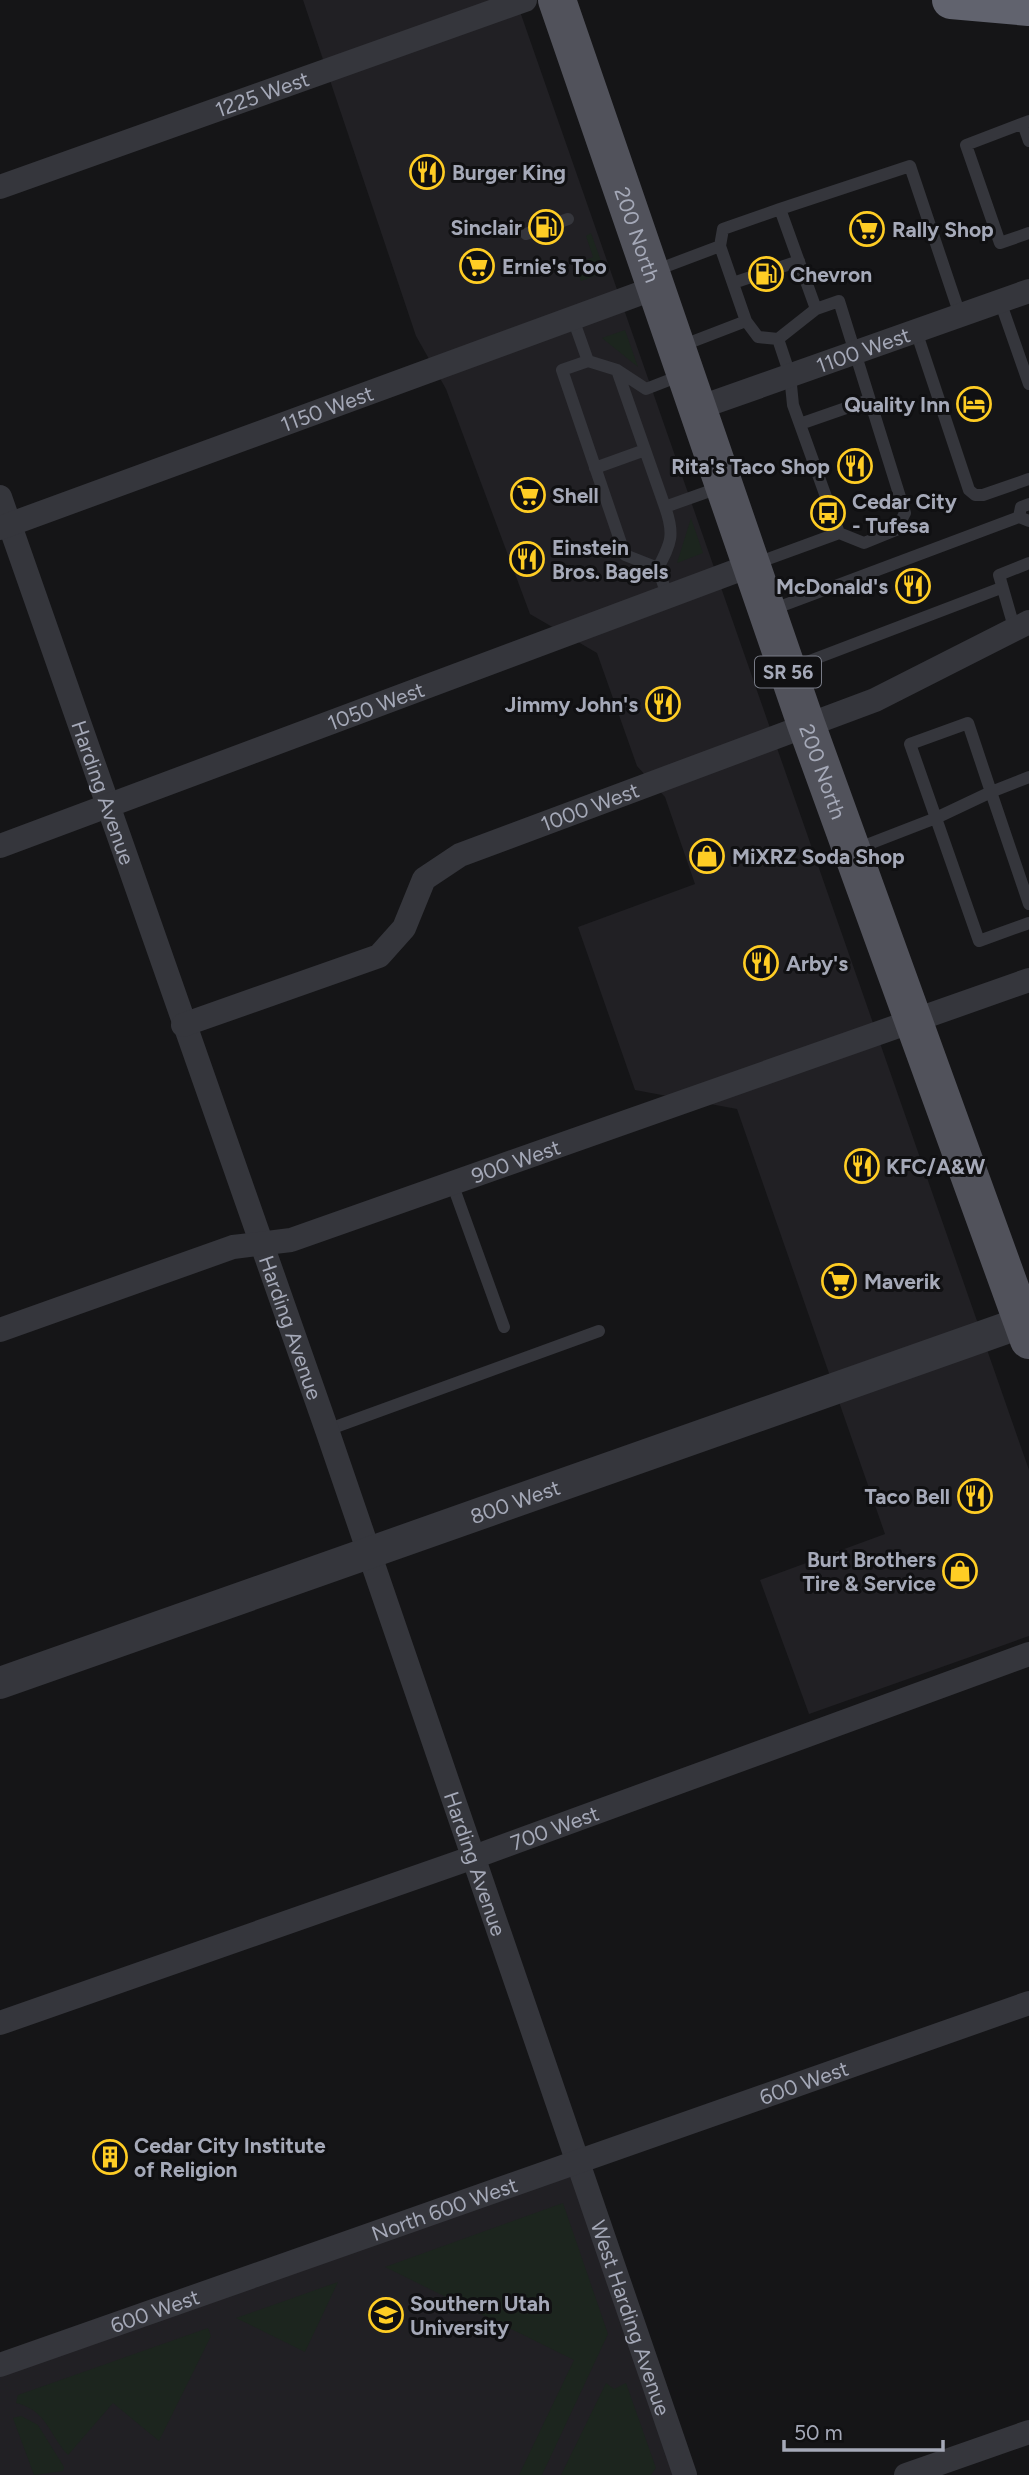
<svg xmlns="http://www.w3.org/2000/svg" width="1029" height="2475" viewBox="0 0 1029 2475" font-family="Figtree,sans-serif">
  <rect width="100%" height="100%" fill="#151517"/>
  <path fill="#212024" d="M303 0H516L1029 1470V1636L809 1714 760 1580 885 1534 737 1109 635 1090 578 927 695 884 665 797 637 766 597 653 530 614 446 389 416 336Z
    M578 2161 685 2475H0V2365Z"/>
  <path fill="#1c251e" d="M591 233 605 272 581 281 575 264 593 257 586 236Z
    M625 330 638 367 602 338Z
    M691 518 703 553 677 563Z
    M563 2203 608 2334 542 2475H519L574 2360 385 2267Z
    M338 2282 305 2352 236 2318Z
    M208 2328 211 2336 159 2441 113 2403 68 2455C49 2435 47 2410 16 2403L18 2395Z
    M606 2383 614 2389 626 2383 656 2468 651 2475H561Z
    M21 2416 38 2425 64 2467 63 2471 34 2475 13 2418Z"/>
  <g fill="none" stroke-linecap="round" stroke-linejoin="round">
    <path stroke="#35363c" stroke-width="12" d="M1029 121 966 145 1000 243 1029 233
      M1023 124 1029 141
      M780 209 910 166 960 315
      M526 234 568 219
      M654 271 720 246 723 229 780 209 816 309 839 301 905 513 896 530 864 543 839 533 793 405 790 375 778 339 758 337 746 321 720 246
      M733 283 799 261
      M1000 301 1029 384
      M572 316 588 361
      M916 331 969 490 975 495H983L1029 479
      M778 339 816 309
      M681 346 746 321
      M617 370 665 507
      M800 424 869 400
      M595 468 645 450
      M1019 517 1021 507 1029 504
      M754 564 839 533
      M658 568 625 555 562 370 588 361 617 370 646 389 682 375
      M667 595 658 568C671 543 675 535 665 507L721 487
      M771 610 1019 517 1029 521
      M1014 627 999 575 1029 563
      M791 668 1001 588
      M1029 777 991 792 968 723 910 744 979 941 1029 923
      M856 849 936 818 991 792 1029 904
      M452 1183 504 1327
      M327 1430 599 1331"/>
    <g stroke="#35363c" stroke-width="24">
      <path id="s1" d="M0 187 525 0"/>
      <path id="s2" d="M698 408 1029 291"/>
      <path id="s3" d="M0 497 327 1430 685 2475"/>
      <path id="s4" d="M0 528 655 288"/>
      <path id="s5" d="M0 846 752 565"/>
      <path id="s6" d="M183 1025 379 956 404 928 424 879 460 855 875 700 1029 622"/>
      <path id="s7" d="M0 1330 233 1247 291 1240 1029 980"/>
      <path id="s8" d="M0 2023 474 1857 1029 1654"/>
      <path id="s9" d="M0 2365 1029 2003"/>
      <path d="M906 2475 1029 2432"/>
    </g>
    <path stroke="#35363c" stroke-width="32" id="s10" d="M0 1683 1029 1320"/>
    <path stroke="#51525b" stroke-width="38" id="s11" d="M557 0 806 724 1029 1340"/>
    <path stroke="#61636e" stroke-width="38" d="M951 0 1029 7"/>
  </g>
  <defs>
    <g id="restaurant-ring" transform="scale(1.75)"><circle r="9.5" fill="#101012" stroke="#ffcd24" stroke-width="1.5"/><path d="M-5-6h1v4h1v-4h1v4h1v-4h1v5L-1.5 .5V6h-2V.5L-5-1ZM5-6V6H3V1.5H1.5Q1.5-4 5-6Z" fill="#ffcd24"/></g>
    <g id="fuel-ring" transform="scale(1.75)"><circle r="9.5" fill="#101012" stroke="#ffcd24" stroke-width="1.5"/><path d="M-5.5-6h7V0h2V4h1.3V-2.5L3-4.5l.8-.8L6-3V5H2.5V1h-1V6h-7ZM-4.2-4.7v3.2H.2V-4.7Z" fill="#ffcd24"/></g>
    <g id="supermarket-ring" transform="scale(1.75)"><circle r="9.5" fill="#101012" stroke="#ffcd24" stroke-width="1.5"/><path d="M-6-5.5h2.5l.6 2H6L4.5 2H-2.5L-4.4-4H-6ZM-1.5 3.2a1.3 1.3 0 1 0 .1 0ZM3 3.2a1.3 1.3 0 1 0 .1 0Z" fill="#ffcd24"/></g>
    <g id="hotel-ring" transform="scale(1.75)"><circle r="9.5" fill="#101012" stroke="#ffcd24" stroke-width="1.5"/><path d="M-6-4.5h1.5V1H6V5H4.5V3h-9V5H-6ZM-4 0a1.8 1.8 0 1 1 3.6 0ZM.5 0V-2.5h3Q6-2.5 6 0Z" fill="#ffcd24"/></g>
    <g id="bus-ring" transform="scale(1.75)"><circle r="9.5" fill="#101012" stroke="#ffcd24" stroke-width="1.5"/><path d="M-5-6H5V4H4V6H2V4H-2V6H-4V4H-5ZM-3.5-4V0h7V-4ZM-3.5 1.2v1.5H-2V1.2ZM2 1.2v1.5H3.5V1.2Z" fill="#ffcd24"/></g>
    <g id="shop-ring" transform="scale(1.75)"><circle r="9.5" fill="#101012" stroke="#ffcd24" stroke-width="1.5"/><path d="M-5-2.5h2.3a2.7 3.5 0 0 1 5.4 0H5L5.5 6h-11ZM-1.5-2.5h3a1.5 2.3 0 0 0-3 0Z" fill="#ffcd24"/></g>
    <g id="building-ring" transform="scale(1.75)"><circle r="9.5" fill="#101012" stroke="#ffcd24" stroke-width="1.5"/><path d="M-4-6H4V6H1V3H-1V6H-4ZM-2.5-4.3h1.7v1.8h-1.7ZM.8-4.3h1.7v1.8H.8ZM-2.5-1h1.7V.8h-1.7ZM.8-1h1.7V.8H.8Z" fill="#ffcd24"/></g>
    <g id="university-ring" transform="scale(1.75)"><circle r="9.5" fill="#101012" stroke="#ffcd24" stroke-width="1.5"/><path d="M0-5L7-2L0 1L-7-2ZM-4 1L0 2.5L4 1V4Q0 6-4 4Z" fill="#ffcd24"/></g>
  </defs>
  <g fill-rule="evenodd">
    <use href="#restaurant-ring" x="427" y="172"/>
    <use href="#fuel-ring" x="546" y="227"/>
    <use href="#supermarket-ring" x="867" y="229"/>
    <use href="#supermarket-ring" x="477" y="266"/>
    <use href="#fuel-ring" x="766" y="274"/>
    <use href="#hotel-ring" x="974" y="404"/>
    <use href="#restaurant-ring" x="855" y="466"/>
    <use href="#supermarket-ring" x="528" y="495"/>
    <use href="#bus-ring" x="828" y="513"/>
    <use href="#restaurant-ring" x="527" y="559"/>
    <use href="#restaurant-ring" x="913" y="586"/>
    <use href="#restaurant-ring" x="663" y="704"/>
    <use href="#shop-ring" x="707" y="856"/>
    <use href="#restaurant-ring" x="761" y="963"/>
    <use href="#restaurant-ring" x="862" y="1166"/>
    <use href="#supermarket-ring" x="839" y="1281"/>
    <use href="#restaurant-ring" x="975" y="1496"/>
    <use href="#shop-ring" x="960" y="1571"/>
    <use href="#building-ring" x="110" y="2157"/>
    <use href="#university-ring" x="386" y="2315"/>
  </g>
  <g text-anchor="middle" dominant-baseline="central" stroke-width="6" stroke-linejoin="round" paint-order="stroke">
    <rect fill="#101012" stroke="#787b86" stroke-width="2" x="755" y="656.5" width="66" height="31" rx="5"/>
    <g font-size="19" font-weight="bold" fill="#a5a9b8">
      <text x="788" y="672">SR 56</text>
    </g>
    <g font-size="21" fill="#a5a9b8" stroke="#101012">
      <text stroke="none"><textPath href="#s1" startOffset="278">1225 West</textPath></text>
      <text stroke="none"><textPath href="#s11" startOffset="248">200 North</textPath></text>
      <text stroke="none"><textPath href="#s2" startOffset="175">1100 West</textPath></text>
      <text stroke="none"><textPath href="#s4" startOffset="348">1150 West</textPath></text>
      <text stroke="none"><textPath href="#s5" startOffset="401">1050 West</textPath></text>
      <text stroke="none"><textPath href="#s11" startOffset="816">200 North</textPath></text>
      <text stroke="none"><textPath href="#s3" startOffset="313">Harding Avenue</textPath></text>
      <text stroke="none"><textPath href="#s6" startOffset="480">1000 West</textPath></text>
      <text stroke="none"><textPath href="#s7" startOffset="544">900 West</textPath></text>
      <text stroke="none"><textPath href="#s3" startOffset="880">Harding Avenue</textPath></text>
      <text stroke="none"><textPath href="#s10" startOffset="546">800 West</textPath></text>
      <text stroke="none"><textPath href="#s8" startOffset="588">700 West</textPath></text>
      <text stroke="none"><textPath href="#s3" startOffset="1447">Harding Avenue</textPath></text>
      <text stroke="none"><textPath href="#s9" startOffset="852">600 West</textPath></text>
      <text stroke="none"><textPath href="#s9" startOffset="471">North 600 West</textPath></text>
      <text stroke="none"><textPath href="#s9" startOffset="164">600 West</textPath></text>
      <text stroke="none"><textPath href="#s3" startOffset="1927">West Harding Avenue</textPath></text>
    </g>
    <g font-size="21" font-weight="bold" fill="#a5a9b8" stroke="#101012" text-anchor="start">
      <text x="452" y="172">Burger King</text>
      <text x="522" y="227" text-anchor="end">Sinclair</text>
      <text x="892" y="229">Rally Shop</text>
      <text x="502" y="266">Ernie's Too</text>
      <text x="790" y="274">Chevron</text>
      <text x="950" y="404" text-anchor="end">Quality Inn</text>
      <text x="830" y="466" text-anchor="end">Rita's Taco Shop</text>
      <text x="552" y="495">Shell</text>
      <text x="852" y="501">Cedar City<tspan x="852" dy="24">- Tufesa</tspan></text>
      <text x="552" y="547">Einstein<tspan x="552" dy="24">Bros. Bagels</tspan></text>
      <text x="888" y="586" text-anchor="end">McDonald's</text>
      <text x="638" y="704" text-anchor="end">Jimmy John's</text>
      <text x="732" y="856">MiXRZ Soda Shop</text>
      <text x="786" y="963">Arby's</text>
      <text x="886" y="1166">KFC/A&amp;W</text>
      <text x="864" y="1281">Maverik</text>
      <text x="950" y="1496" text-anchor="end">Taco Bell</text>
      <text x="936" y="1559" text-anchor="end">Burt Brothers<tspan x="936" dy="24">Tire &amp; Service</tspan></text>
      <text x="134" y="2145">Cedar City Institute<tspan x="134" dy="24">of Religion</tspan></text>
      <text x="410" y="2303">Southern Utah<tspan x="410" dy="24">University</tspan></text>
    </g>
  </g>
  <path d="M784 2440v10h159v-10" fill="none" stroke="#a5a9b8" stroke-width="3.5"/>
  <text x="794" y="2440" font-size="21" fill="#a5a9b8" stroke="#101012" stroke-width="5" paint-order="stroke">50 m</text>
</svg>
